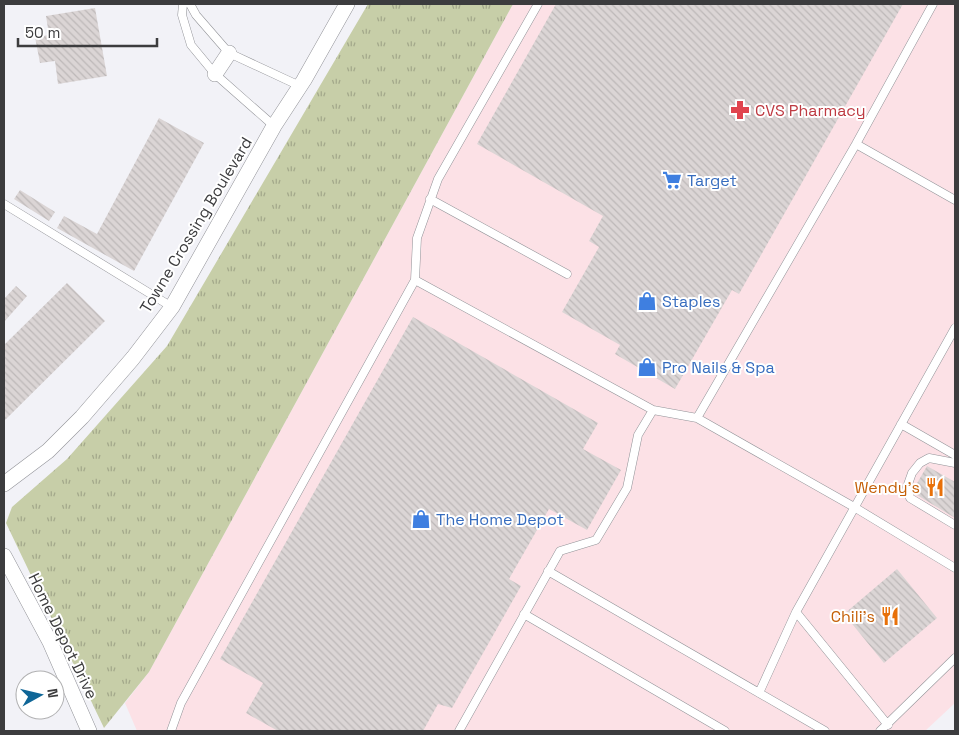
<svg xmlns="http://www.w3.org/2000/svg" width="959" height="735" viewBox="0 0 959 735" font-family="'Space Grotesk',sans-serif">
  <defs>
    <pattern id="grass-tufts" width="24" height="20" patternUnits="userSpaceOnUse" patternTransform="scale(1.25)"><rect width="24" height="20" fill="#c7cea8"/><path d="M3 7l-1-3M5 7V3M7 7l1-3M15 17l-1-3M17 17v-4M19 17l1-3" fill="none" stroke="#a3a88a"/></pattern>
    <pattern id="building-back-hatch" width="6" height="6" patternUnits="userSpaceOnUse" patternTransform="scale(1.25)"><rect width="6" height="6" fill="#dbd5d5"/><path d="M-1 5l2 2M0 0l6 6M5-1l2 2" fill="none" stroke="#bdb8b8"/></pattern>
  </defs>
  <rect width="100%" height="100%" fill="#f2f2f7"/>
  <path fill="#fce1e6" d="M513 4H955V703L925 731H137L125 703 149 672Z"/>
  <path fill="url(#grass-tufts)" d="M368 4H513L149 672 104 728 6 523 12 507 67 459 167 346Z"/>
  <path fill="url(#building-back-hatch)" d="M556 4H903L739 294 732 290 675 389 615 354 620 345 562 312 599 247 589 241 603 216 477 144Z
    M95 8 107 76 58 84 55 61 40 63 35 37 49 35 46 16Z
    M159 118 204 143 134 271 57 228 64 216 97 234Z
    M20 190 55 212 49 221 14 199Z
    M67 283 105 321 4 421V345Z
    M16 286 27 296 4 322V299Z
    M413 317 598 423 583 449 621 470 587 530 549 509 509 579 521 586 452 708 438 704 423 731H278L246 713 263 683 220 659Z
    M927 466 955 482V518L912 492Z
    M897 569 937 618 884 663 844 614Z"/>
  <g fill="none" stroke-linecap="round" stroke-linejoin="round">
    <g stroke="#929398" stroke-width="9">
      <path id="lane" d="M183 4 182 15 191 45 215 74 274 126
        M190 4 196 15 229 53 300 86
        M933 4 856 144 697 418 854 507 955 568
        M856 144 955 200
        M430 199 567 274
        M4 204 172 307
        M415 280 417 238 438 179 538 4
        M901 424 955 455
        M955 463 929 458 920 463 912 473 907 487 910 498 955 525
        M548 571 825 731
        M796 612 888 725
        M524 614 725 731
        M759 693 796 612 955 328
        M171 731 181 703 415 280 653 410 697 418
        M459 731 560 551 596 540 627 488 638 435 653 410
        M880 731 955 658"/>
    </g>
    <g stroke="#929398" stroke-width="16">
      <path id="street" d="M215 74 229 53
        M4 484 48 451 82 417 133 358 172 307 274 126 304 80 347 4
        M4 556 50 642 89 731"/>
    </g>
    <use href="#lane" stroke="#fff" stroke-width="8"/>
    <use href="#street" stroke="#fff" stroke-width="15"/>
  </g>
  <defs>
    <g id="pharmacy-bare" transform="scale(1.5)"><path d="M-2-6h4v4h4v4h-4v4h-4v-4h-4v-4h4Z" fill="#e0444e" stroke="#fff" stroke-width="2.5" paint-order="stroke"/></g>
    <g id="supermarket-bare" transform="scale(1.5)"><path d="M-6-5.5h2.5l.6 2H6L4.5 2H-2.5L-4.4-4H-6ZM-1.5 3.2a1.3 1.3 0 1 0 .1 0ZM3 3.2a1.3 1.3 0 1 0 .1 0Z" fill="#3f7fe0" stroke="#fff" stroke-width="2.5" paint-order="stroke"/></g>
    <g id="shop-bare" transform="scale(1.5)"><path d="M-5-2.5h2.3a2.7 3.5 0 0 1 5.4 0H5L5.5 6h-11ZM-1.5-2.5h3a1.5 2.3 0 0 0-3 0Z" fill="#3f7fe0" stroke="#fff" stroke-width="2.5" paint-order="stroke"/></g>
    <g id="restaurant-bare" transform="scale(1.5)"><path d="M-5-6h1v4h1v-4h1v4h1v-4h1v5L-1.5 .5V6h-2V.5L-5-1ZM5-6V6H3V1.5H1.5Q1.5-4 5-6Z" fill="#e8710a" stroke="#fff" stroke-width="2.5" paint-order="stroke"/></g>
  </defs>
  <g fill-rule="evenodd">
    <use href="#pharmacy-bare" x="740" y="110"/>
    <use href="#supermarket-bare" x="672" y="180"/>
    <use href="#shop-bare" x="647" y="301"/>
    <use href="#shop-bare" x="647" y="367"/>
    <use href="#restaurant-bare" x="935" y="487"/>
    <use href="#shop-bare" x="421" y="519"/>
    <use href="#restaurant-bare" x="890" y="616"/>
  </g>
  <g text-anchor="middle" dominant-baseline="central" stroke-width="4" stroke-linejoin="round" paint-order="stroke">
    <g font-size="16" fill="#be3a42" stroke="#fff" text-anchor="start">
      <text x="755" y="110">CVS Pharmacy</text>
    </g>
    <g font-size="16" fill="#366cbe" stroke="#fff" text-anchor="start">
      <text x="687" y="180">Target</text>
      <text x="662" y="301">Staples</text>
      <text x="662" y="367">Pro Nails &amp; Spa</text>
      <text x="436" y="519">The Home Depot</text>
    </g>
    <g font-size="16" fill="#3c3c3e" stroke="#fff">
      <text transform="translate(196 225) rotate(-59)">Towne Crossing Boulevard</text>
      <text transform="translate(63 636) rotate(64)">Home Depot Drive</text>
    </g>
    <g font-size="16" fill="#c56008" stroke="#fff" text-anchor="end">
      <text x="920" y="487">Wendy's</text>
      <text x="875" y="616">Chili's</text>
    </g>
  </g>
  <rect width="959" height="735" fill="none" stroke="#3c3c3e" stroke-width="10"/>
  <g transform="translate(40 695) rotate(82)"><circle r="24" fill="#ffffff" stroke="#b1b1b2"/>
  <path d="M0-4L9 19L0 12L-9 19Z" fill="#0f6697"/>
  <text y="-8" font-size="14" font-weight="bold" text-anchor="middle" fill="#3c3c3e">N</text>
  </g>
  <path d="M18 38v8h139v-8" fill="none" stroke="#3c3c3e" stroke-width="2.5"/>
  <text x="25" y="38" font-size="15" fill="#3c3c3e" stroke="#ffffff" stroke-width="4" paint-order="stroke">50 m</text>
</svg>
